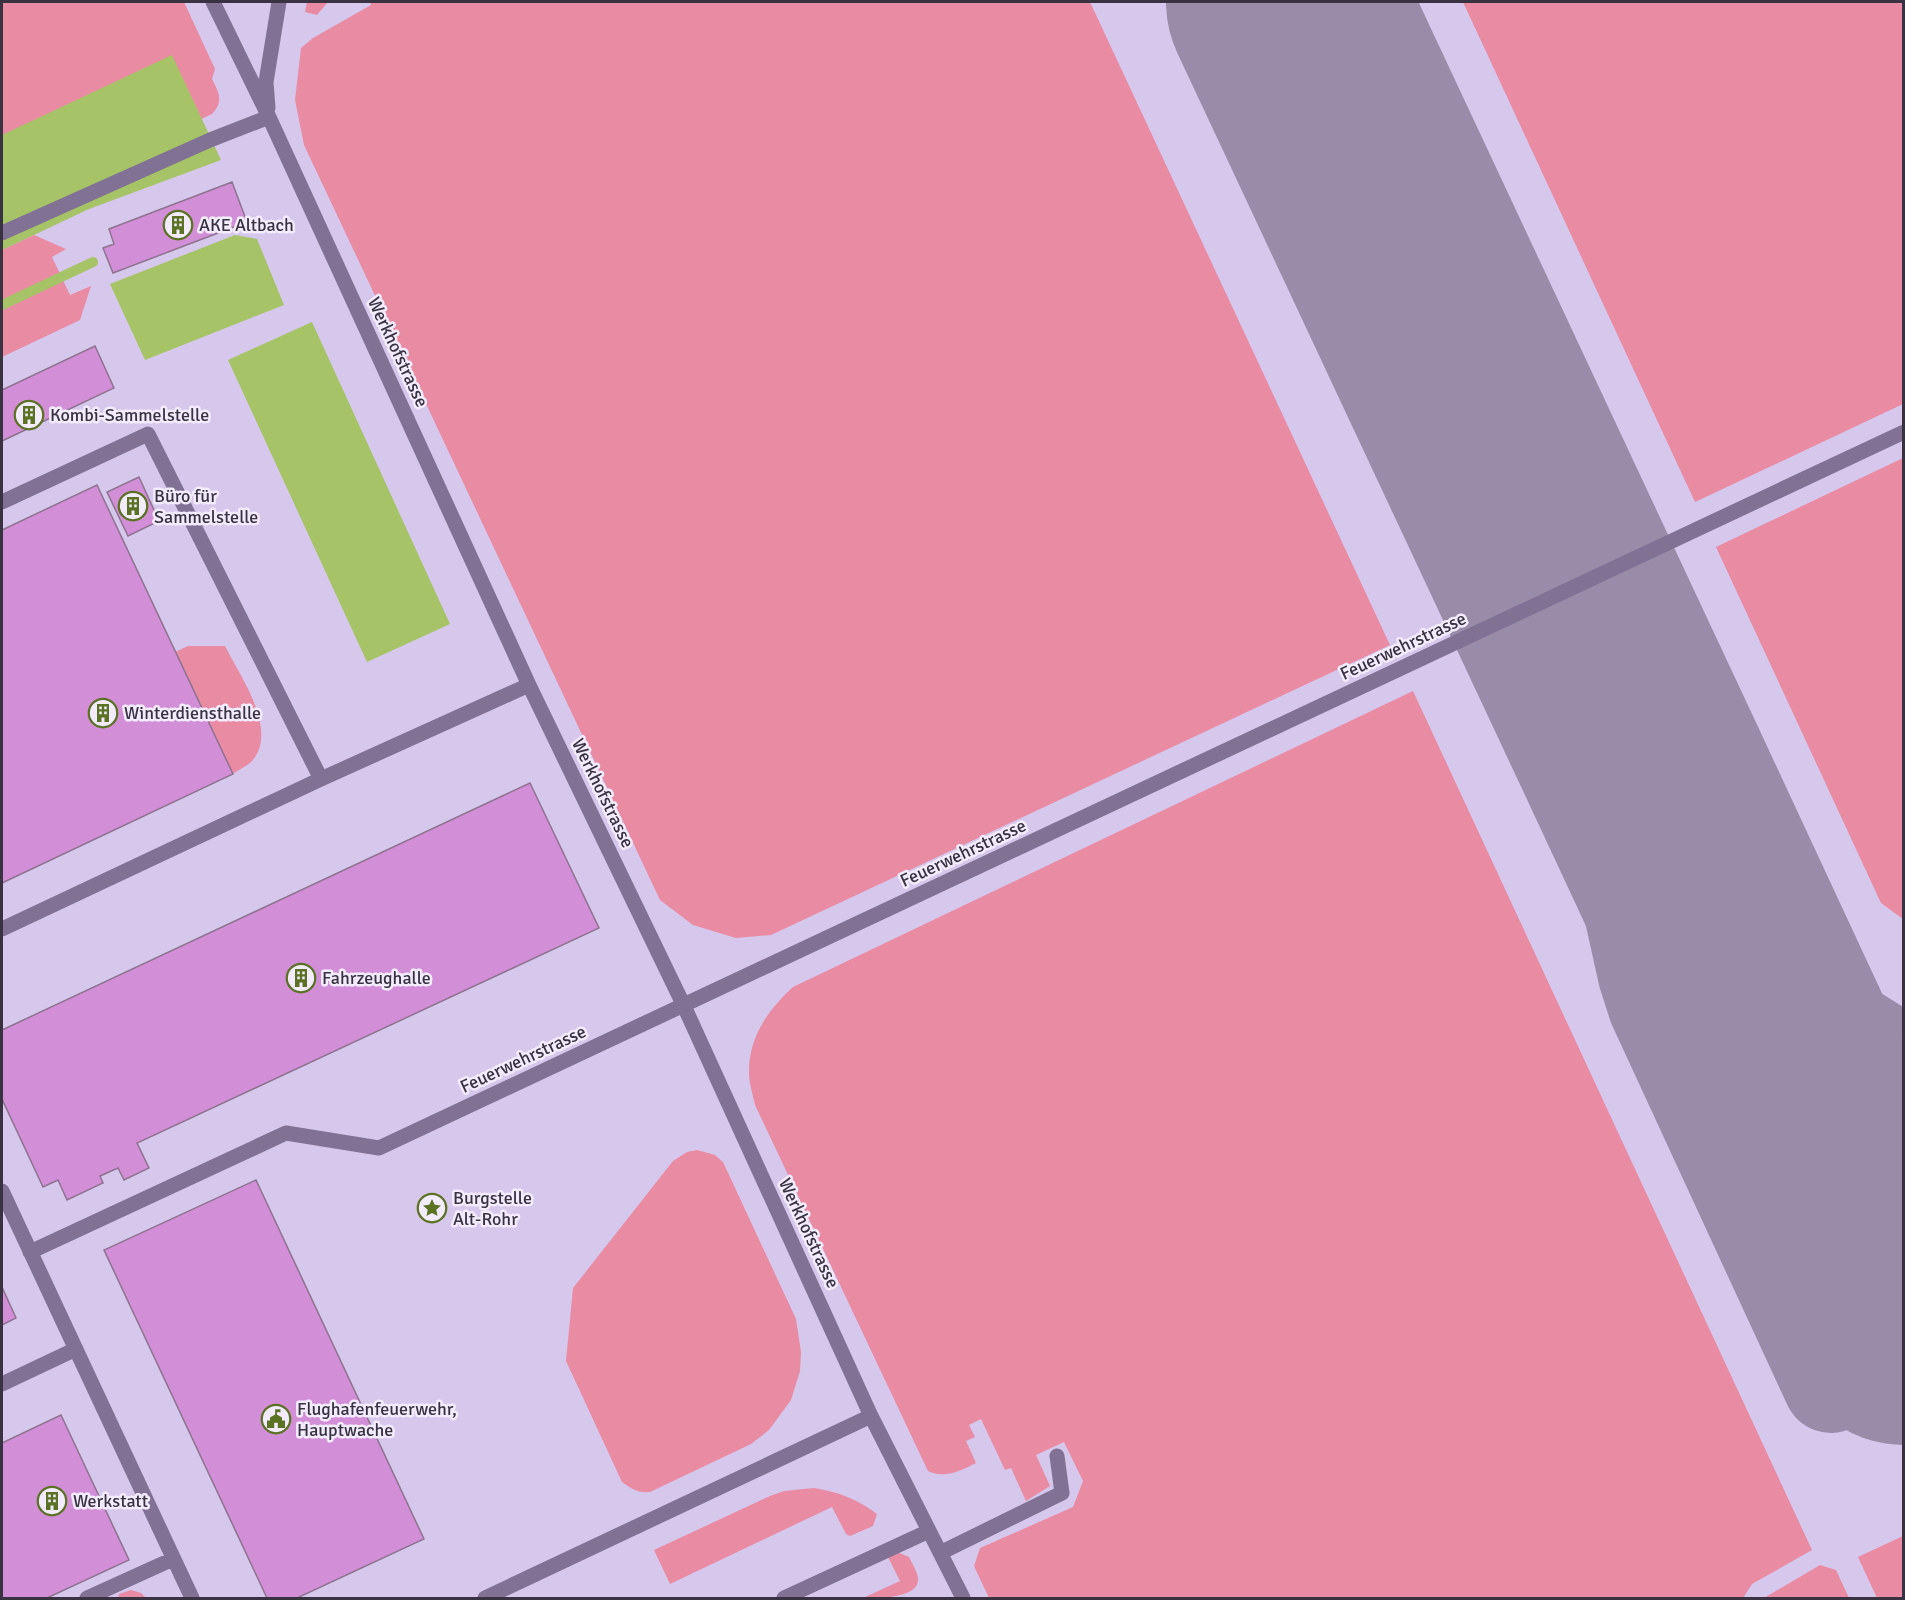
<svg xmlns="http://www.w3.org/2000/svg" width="1905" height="1600" viewBox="0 0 1905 1600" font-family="Signika,sans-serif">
  <rect width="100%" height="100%" fill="#d6c7ec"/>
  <path fill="#e98ba3" d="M2 2H184L215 69 212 79C219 93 224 101 212 114L19 204 2 189Z
    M307 2H328L317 15 305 12Z
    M370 2H1090L1390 645 771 935 736 938 693 925 660 900 304 145 295 100 301 48 313 38 371 5Z
    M1463 2H1903V404L1695 502Z
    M34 235 66 249 52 257 70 295 91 286 80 320 2 357V250Z
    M1903 458V919L1881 903 1716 547Z
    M188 646H225C240 676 279 730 252 761 247 766 238 770 233 774L175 652Z
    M1413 691 1812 1550 1752 1584 1743 1598H989L974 1566 980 1548 1073 1507 1083 1481 1064 1442 1036 1455 1050 1486 1026 1501 1011 1468 1005 1470 981 1419 969 1425 975 1437 966 1441 976 1463C960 1471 945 1479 928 1471L755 1105C753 1095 749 1083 749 1072 749 1036 768 1010 793 987Z
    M697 1150 715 1155 723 1162 796 1319 801 1352 800 1371 791 1400 769 1430 751 1444 650 1492C638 1493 632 1489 622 1482L566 1361 573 1288 673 1161 687 1152Z
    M814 1488C839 1492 857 1499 877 1514L873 1526 850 1536 846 1534 832 1507 670 1584 654 1550 770 1496 784 1491Z
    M1903 1536V1598H1877L1858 1557Z
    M897 1552 909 1557C912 1563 918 1573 918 1579 919 1599 875 1598 863 1598L900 1581 886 1553Z
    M1820 1565 1836 1570 1849 1598H1764Z
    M131 1590 141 1593 146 1598H118L119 1594Z"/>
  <path fill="#a6c467" d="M172 55 221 160 89 209 2 250V135Z
    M235 235 257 239 284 305 145 360 110 284Z
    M312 322 450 624 367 662 228 360Z"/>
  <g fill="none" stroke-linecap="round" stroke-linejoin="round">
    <path stroke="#a6c467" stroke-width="10" d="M2 305 93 262"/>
    <path stroke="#988ca8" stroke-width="96" d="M1545 557 1557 585 1570 632 1646 975 1656 1006 1831 1385
      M1649 777C1671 817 1690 860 1714 899 1759 971 1831 1022 1904 1063
      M1895 1307 1904 1303"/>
    <path stroke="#988ca8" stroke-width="240" d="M1286 2 1649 777 1904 1325"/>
  </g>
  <path fill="#d28fd7" stroke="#8e738f" stroke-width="1.5" d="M232 182 247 222 113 273 103 248 114 244 109 229Z
    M95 346 114 388 2 441V390Z
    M139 477 159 521 128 536 107 492Z
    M97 485 233 774 2 883V530Z
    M530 783 599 928 137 1143 149 1168 124 1180 118 1168 100 1176 103 1183 67 1200 58 1180 43 1187 2 1099V1030Z
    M256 1180 424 1539 297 1598H267L104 1250Z
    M2 1287 16 1318 2 1325Z
    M61 1415 129 1560 47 1598H2V1443Z"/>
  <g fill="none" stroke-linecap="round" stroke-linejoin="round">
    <path stroke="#807195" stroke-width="15" d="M213 2 269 117 529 685 684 1006 871 1416 963 1598
      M268 108 266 82 279 2
      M2 233 210 140 269 117
      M2 502 148 434 321 779
      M2 929 321 779 529 685
      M2 1191 192 1598
      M30 1252 286 1133 379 1148 1904 432
      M2 1384 76 1349
      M940 1553 1062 1493 1057 1456
      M87 1598 173 1559
      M485 1598 871 1416
      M784 1598 929 1531"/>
  </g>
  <defs>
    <g id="building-ring" transform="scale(1.5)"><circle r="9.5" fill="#f3ecff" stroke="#5b7223" stroke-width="1.5"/><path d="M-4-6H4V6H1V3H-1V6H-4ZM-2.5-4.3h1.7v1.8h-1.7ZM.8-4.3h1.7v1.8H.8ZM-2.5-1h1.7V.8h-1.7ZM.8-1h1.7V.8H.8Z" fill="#5b7223"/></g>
    <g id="sight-ring" transform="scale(1.5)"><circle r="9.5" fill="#f3ecff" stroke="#5b7223" stroke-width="1.5"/><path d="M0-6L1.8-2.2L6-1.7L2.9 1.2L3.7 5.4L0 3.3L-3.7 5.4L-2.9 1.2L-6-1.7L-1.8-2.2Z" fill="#5b7223"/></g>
    <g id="civic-ring" transform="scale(1.5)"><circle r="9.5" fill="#f3ecff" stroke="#5b7223" stroke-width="1.5"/><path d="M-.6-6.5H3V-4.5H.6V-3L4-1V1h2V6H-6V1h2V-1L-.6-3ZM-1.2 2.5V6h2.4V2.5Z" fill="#5b7223"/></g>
  </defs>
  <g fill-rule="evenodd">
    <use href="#building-ring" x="178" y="225"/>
    <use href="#building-ring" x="29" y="415"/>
    <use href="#building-ring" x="133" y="506"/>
    <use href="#building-ring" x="103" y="713"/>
    <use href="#building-ring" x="301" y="978"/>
    <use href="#sight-ring" x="432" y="1208"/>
    <use href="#civic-ring" x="276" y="1419"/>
    <use href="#building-ring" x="52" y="1501"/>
  </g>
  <g text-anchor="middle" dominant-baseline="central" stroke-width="5" stroke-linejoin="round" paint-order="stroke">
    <g font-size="18" fill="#393341" stroke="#f3ecff" text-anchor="start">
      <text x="199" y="225">AKE Altbach</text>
      <text x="50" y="415">Kombi-Sammelstelle</text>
      <text x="154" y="496">Büro für<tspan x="154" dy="21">Sammelstelle</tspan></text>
      <text x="124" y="713">Winterdiensthalle</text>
      <text x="322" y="978">Fahrzeughalle</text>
      <text x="453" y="1198">Burgstelle<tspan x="453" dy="21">Alt-Rohr</tspan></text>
      <text x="297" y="1409">Flughafenfeuerwehr,<tspan x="297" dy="21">Hauptwache</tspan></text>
      <text x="73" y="1501">Werkstatt</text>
    </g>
    <g font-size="18" fill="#393341" stroke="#f3ecff">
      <text transform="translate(398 352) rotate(65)">Werkhofstrasse</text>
      <text transform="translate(1403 646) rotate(-25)">Feuerwehrstrasse</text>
      <text transform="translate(603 793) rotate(64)">Werkhofstrasse</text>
      <text transform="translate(963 853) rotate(-25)">Feuerwehrstrasse</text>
      <text transform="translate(523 1059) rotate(-25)">Feuerwehrstrasse</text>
      <text transform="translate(809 1233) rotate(65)">Werkhofstrasse</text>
    </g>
  </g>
  <rect width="1905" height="1600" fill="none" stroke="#393341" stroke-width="6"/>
</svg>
